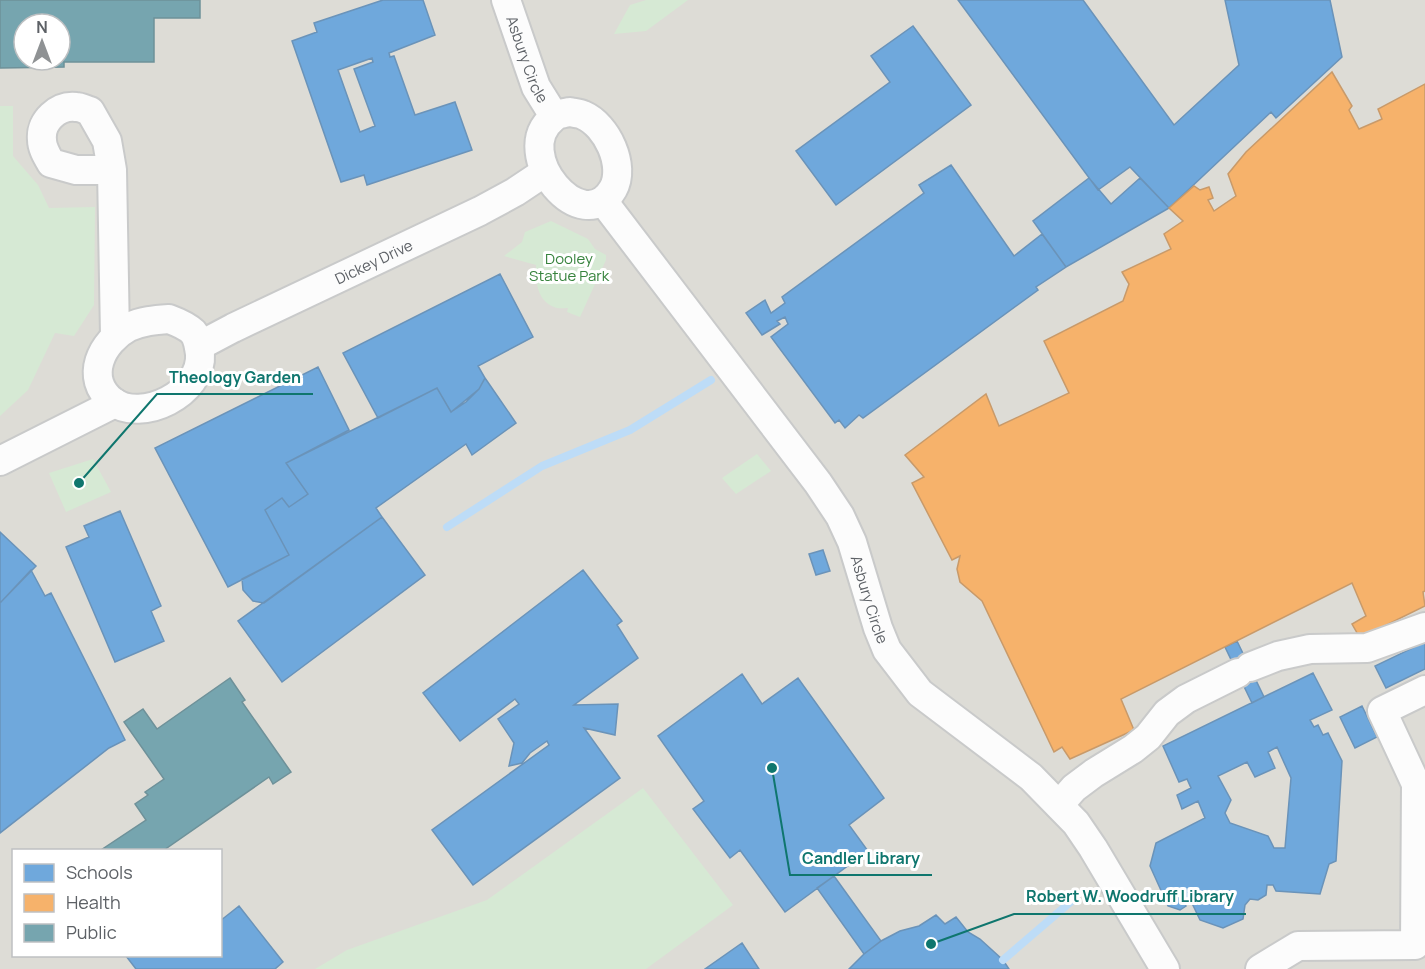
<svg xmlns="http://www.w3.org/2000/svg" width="1425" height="969" viewBox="0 0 1425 969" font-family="Manrope,sans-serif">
  <rect width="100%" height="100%" fill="#edece8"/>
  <path fill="#dddcd6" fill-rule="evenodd" d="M0 0H1425V969H0ZM24 24H60V60H24ZM14 850H220V956H14Z"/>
  <path fill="#d6e9d4" d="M646 0H688L646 31 614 34 630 5Z
    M0 106H13V156L38 185 49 208 95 207 94 305 74 336 55 333 28 390 0 416Z
    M551 221 588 239 595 249 606 255V260L580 317 567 312 568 308C564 308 557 309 554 307 536 300 536 280 536 265L504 256 522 242 525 232Z
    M757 454 771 471 736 494 722 478Z
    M93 459 111 492 66 512 49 473Z
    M643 788 733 905 646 969H315L347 950 487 900Z"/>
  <path fill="#6fa8dc" stroke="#6a93b9" stroke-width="1.5" fill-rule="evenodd" d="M383 0H423L435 35 389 53 390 57 394 56 415 115 455 102 472 150 367 185 364 175 341 182 292 41 317 32 314 23ZM372 58 373 62 354 69 375 126 360 132 338 70Z
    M958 0H1083L1174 125 1239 65 1225 0H1330L1342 57 1276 118 1271 112 1169 208 1130 167 1098 190Z
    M913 26 971 105 836 205 796 151 890 82 871 56Z
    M951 165 1014 256 1042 234 1066 267 1036 287 1038 290 863 418 859 415 845 428 839 420 835 423 771 337 788 324 785 317 777 321 780 324 762 335 746 313 765 300 771 313 785 303 782 297 924 193 919 185Z
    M1089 178 1111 204 1140 178 1169 208 1066 267 1033 221Z
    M500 274 533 337 478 366 485 378 479 389 466 402 451 412 437 388 378 418 343 353Z
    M318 367 349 430 286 463 308 494 289 507 282 498 265 510 289 555 228 587 155 448Z
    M485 378 516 423 472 455 466 444 376 508 382 517 264 603 253 601 243 590 242 579 289 555 265 510 282 498 289 507 308 494 286 463 437 388 451 412 479 389Z
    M120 511 161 606 151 611 164 641 115 662 66 547 89 537 84 526Z
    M382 517 425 575 282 682 238 621Z
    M0 532 36 566 0 603Z
    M823 550 830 571 816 575 809 554Z
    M31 570 45 596 51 593 125 740 109 748 0 833V603Z
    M583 570 622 621 617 625 638 658 574 705 618 704 615 735 584 728 620 778 473 885 432 830 549 745 547 741 530 753 522 763 509 766 514 743 498 719 519 704 515 699 460 741 423 693Z
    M1237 641 1264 697 1252 703 1225 647Z
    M1425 642V669L1386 688 1375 666Z
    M1313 673 1332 710 1310 720 1314 727 1318 725 1323 735 1328 733 1342 761 1336 861 1329 864 1320 894 1276 891 1273 885H1267L1266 895 1258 900 1250 899 1245 905 1243 919 1223 928 1200 920 1189 897 1183 900 1186 906 1180 910 1168 906 1150 866 1156 843 1205 818 1198 801 1182 809 1177 795 1191 788 1187 779 1179 782 1163 746ZM1277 747 1291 778 1285 848H1274L1268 836 1230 823 1225 813 1231 800 1218 776 1247 762 1255 777 1275 768 1268 752Z
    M742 674 762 704 798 678 884 798 849 825 868 851 785 912 740 850 730 858 693 809 704 801 658 736Z
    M1362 706 1377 737 1355 748 1340 717Z
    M834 876 881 941 864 954 817 888Z
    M239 906 283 962 275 969H136L126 956H220V921Z
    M936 915 945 924 956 917 968 932 980 939 1003 960 1009 969H849L864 954 881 941 900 931 919 926Z
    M742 943 759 969H705Z"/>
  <path fill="#f6b26b" stroke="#c89a6a" stroke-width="1.5" d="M1332 72 1352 106 1349 110 1359 129 1382 119 1378 109 1425 84V591L1423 592 1425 606 1360 638 1352 624 1366 616 1352 583 1121 699 1134 730 1070 759 1062 747 1054 752 982 601 960 582 957 569 960 556 952 560 912 483 924 477 905 455 986 394 999 426 1069 393 1044 341 1123 301 1129 284 1122 272 1171 249 1164 234 1183 221 1169 208 1194 186 1200 190 1209 187 1213 198 1208 200 1214 211 1236 196 1228 174 1246 152Z"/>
  <path fill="#76a5af" stroke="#6e9199" stroke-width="1.5" fill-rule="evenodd" d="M0 0H200V18H154V62H64V67L0 68ZM24 24H60V60H24Z
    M230 678 245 700 242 702 291 772 273 784 269 777 164 850H101L146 820 135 804 148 795 145 792 164 779 124 722 143 709 157 729Z"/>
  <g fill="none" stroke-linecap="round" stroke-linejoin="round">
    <path stroke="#bddcf7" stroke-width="8" d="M447 527 542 466 630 430 711 380
      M1003 960 1074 899"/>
    <g stroke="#c9caca" stroke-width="32">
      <g id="minor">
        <path id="s1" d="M506 0 536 87 554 116"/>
        <path d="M570 112C574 113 579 113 583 115 607 125 626 166 613 189 583 241 509 153 553 118 557 114 564 113 570 112Z"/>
        <path d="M112 170H76L51 163C47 156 42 148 42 140 40 121 58 105 76 107 81 107 86 110 90 111L107 141 112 170 115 336"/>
        <path id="s2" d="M603 201 818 483 840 516 852 542 878 628 887 650 920 693 1031 777 1076 823 1093 848 1165 969"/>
        <path d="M169 319C177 322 187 326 193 332 198 338 199 347 200 354 203 393 141 424 112 401 84 378 101 342 129 327 142 321 155 320 169 319Z"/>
        <path id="s3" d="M199 346 233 328 480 211 515 192 545 172"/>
        <path d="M0 461 115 403"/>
        <path d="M1250 667 1278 656 1310 649 1367 648 1425 627"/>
        <path d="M1059 805 1074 788 1094 773 1133 749 1148 737 1167 713 1186 699 1238 673"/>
        <path d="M1260 969 1298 946 1415 945 1416 784 1382 711 1425 690"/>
      </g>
    </g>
    <use href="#minor" stroke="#fcfcfc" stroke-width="28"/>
  </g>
  <g text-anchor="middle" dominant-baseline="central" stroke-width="6" stroke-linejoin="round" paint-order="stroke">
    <g font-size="15" fill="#5d6166" stroke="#fff">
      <text stroke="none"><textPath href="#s1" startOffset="63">Asbury Circle</textPath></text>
      <text stroke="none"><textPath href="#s3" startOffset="194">Dickey Drive</textPath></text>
      <text stroke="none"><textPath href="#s2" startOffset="483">Asbury Circle</textPath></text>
    </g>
    <g font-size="15" fill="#37833d" stroke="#fff">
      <text x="569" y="258">Dooley<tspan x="569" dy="17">Statue Park</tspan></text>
    </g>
  </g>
  <path fill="none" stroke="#0f766e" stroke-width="2" d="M79 483L157 394H313M772 768L790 875H932M931 944L1014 914H1246"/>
  <g fill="#0f766e" stroke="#fff" stroke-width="2">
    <circle cx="79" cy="483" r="6"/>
    <circle cx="772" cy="768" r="6"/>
    <circle cx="931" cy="944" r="6"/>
  </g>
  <g font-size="16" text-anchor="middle" font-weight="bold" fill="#0f766e" stroke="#fff" stroke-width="6" stroke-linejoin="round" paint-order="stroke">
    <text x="235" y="383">Theology Garden</text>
    <text x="861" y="864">Candler Library</text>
    <text x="1130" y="902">Robert W. Woodruff Library</text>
  </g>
  <rect x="12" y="849" width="210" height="108" fill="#ffffff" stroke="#bec0c2" stroke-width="1.5"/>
  <rect x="24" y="864" width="30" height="18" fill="#6fa8dc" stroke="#bec0c2" stroke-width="1.5"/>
  <text x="66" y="879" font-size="18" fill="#5d6166">Schools</text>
  <rect x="24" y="894" width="30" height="18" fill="#f6b26b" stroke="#bec0c2" stroke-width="1.5"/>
  <text x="66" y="909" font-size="18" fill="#5d6166">Health</text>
  <rect x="24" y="924" width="30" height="18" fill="#76a5af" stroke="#bec0c2" stroke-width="1.5"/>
  <text x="66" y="939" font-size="18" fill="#5d6166">Public</text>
  <g transform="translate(42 42)"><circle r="28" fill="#ffffff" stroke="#bec0c2" stroke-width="1.5"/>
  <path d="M0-4.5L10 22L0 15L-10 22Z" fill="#8f9294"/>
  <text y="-9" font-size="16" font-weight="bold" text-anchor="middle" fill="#5d6166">N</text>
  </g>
</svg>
